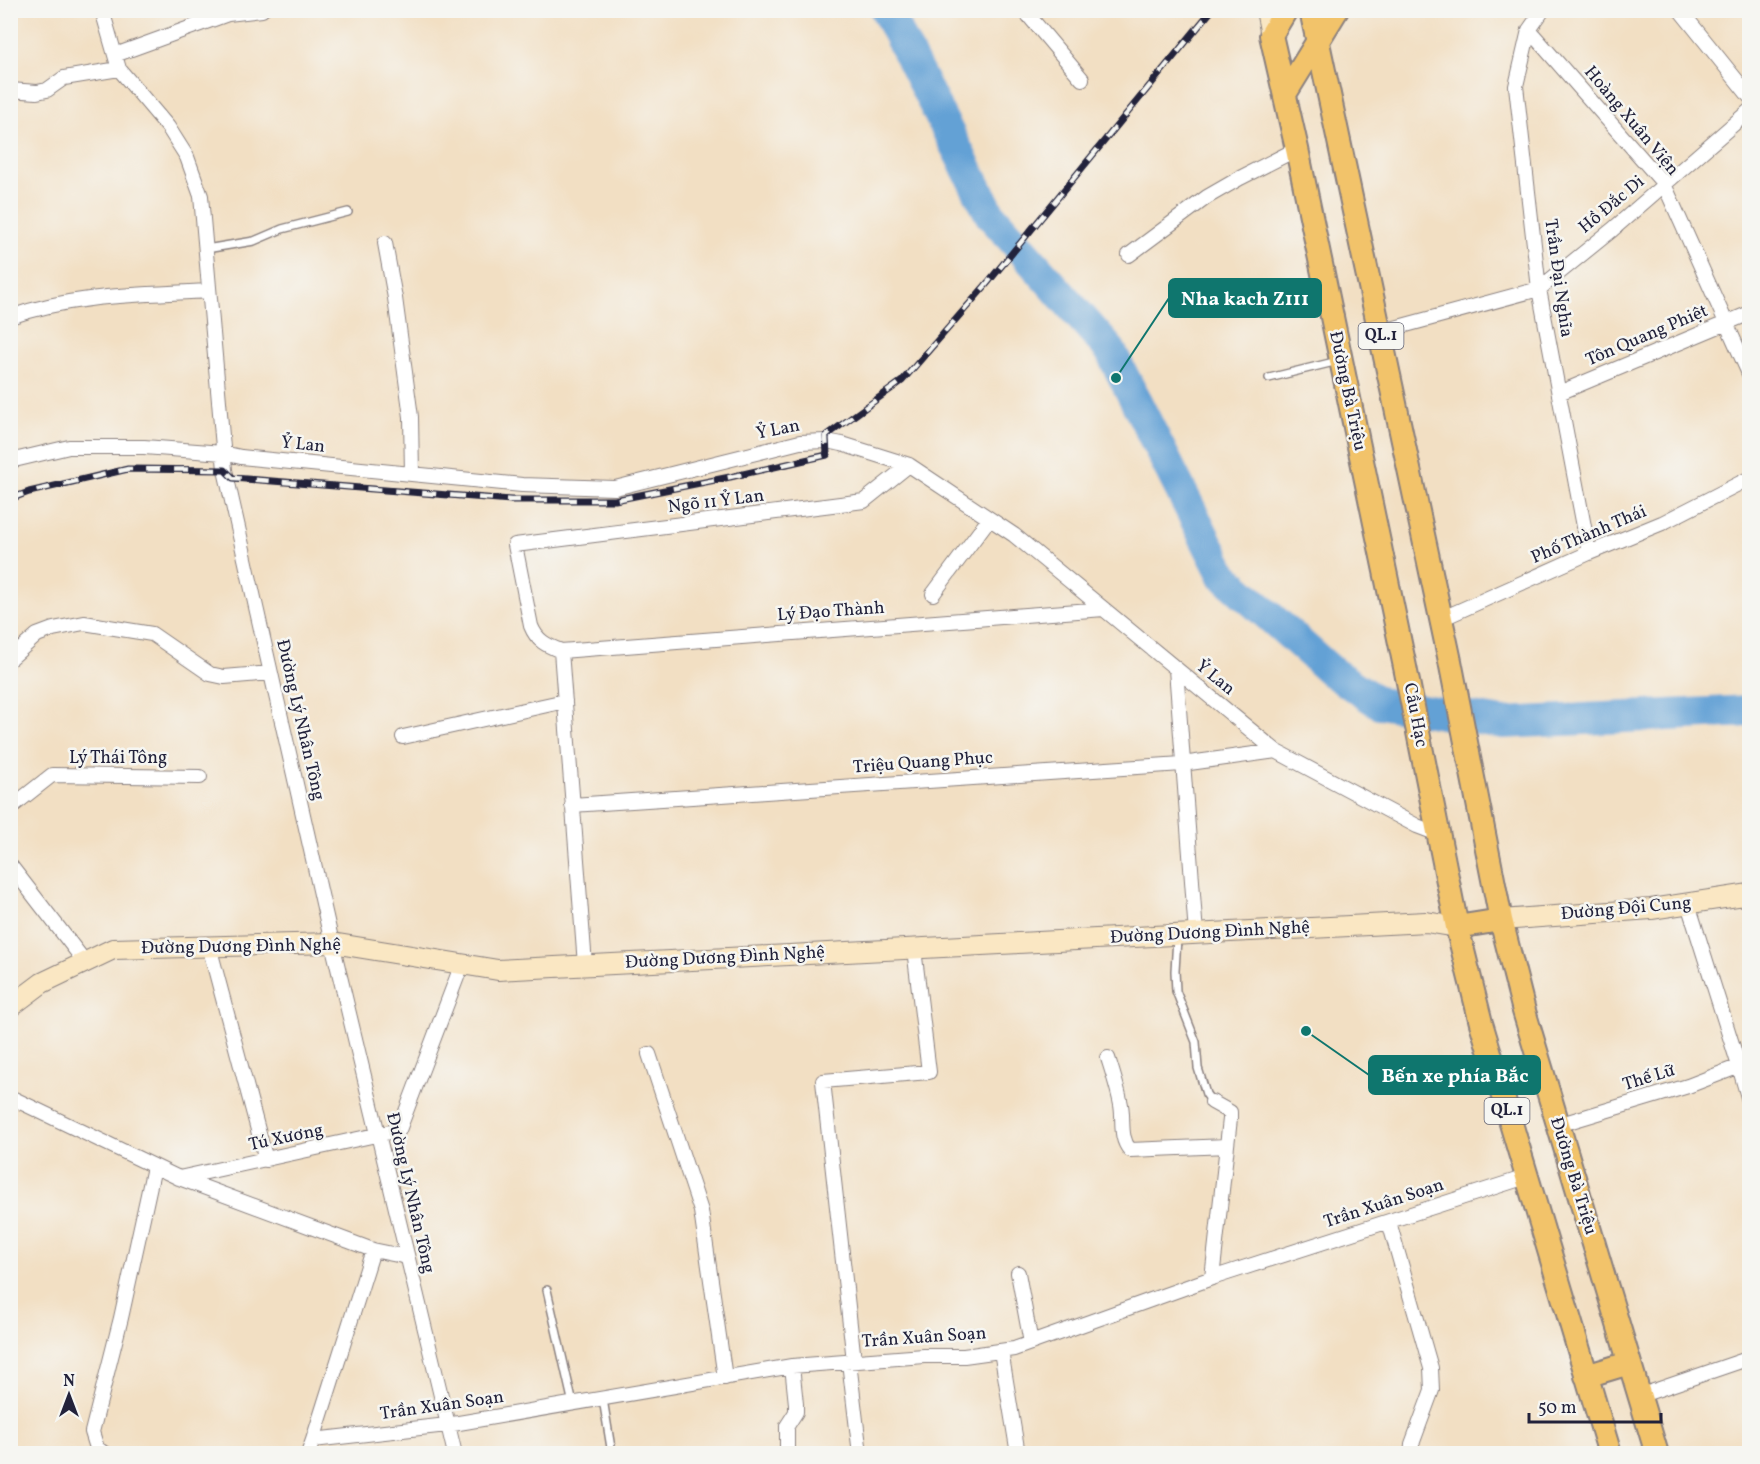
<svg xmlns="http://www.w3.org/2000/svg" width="1760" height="1464" viewBox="0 0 1760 1464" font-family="Vollkorn,serif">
  <rect width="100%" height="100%" fill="#f6f6f2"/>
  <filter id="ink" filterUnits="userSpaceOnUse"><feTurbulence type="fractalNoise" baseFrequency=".0167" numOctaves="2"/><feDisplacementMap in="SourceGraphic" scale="12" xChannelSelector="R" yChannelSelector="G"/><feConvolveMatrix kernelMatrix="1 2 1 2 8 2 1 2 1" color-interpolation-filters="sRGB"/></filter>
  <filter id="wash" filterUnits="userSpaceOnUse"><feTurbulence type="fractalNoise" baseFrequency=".008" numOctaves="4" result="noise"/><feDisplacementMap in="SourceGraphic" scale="24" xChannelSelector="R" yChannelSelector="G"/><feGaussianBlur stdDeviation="1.35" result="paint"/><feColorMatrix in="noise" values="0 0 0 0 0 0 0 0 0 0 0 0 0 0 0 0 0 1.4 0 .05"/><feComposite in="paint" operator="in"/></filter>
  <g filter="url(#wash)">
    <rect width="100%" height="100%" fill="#f2dfc3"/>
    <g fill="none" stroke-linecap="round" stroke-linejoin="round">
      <path stroke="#64a1d5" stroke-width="32" d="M886 10 990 214 1110 350 1224 576 1332 672 1379 703 1503 723 1750 711"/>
    </g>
  </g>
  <g filter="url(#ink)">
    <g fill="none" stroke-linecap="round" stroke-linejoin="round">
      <g stroke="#8a807f" stroke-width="10">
        <path id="service" d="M206 249 254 241 282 229 348 212
          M1269 378 1338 361
          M1177 938 1175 971 1176 991 1196 1042 1198 1068 1206 1094 1212 1102
          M547 1290 573 1404
          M603 1399 612 1454"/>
      </g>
      <g stroke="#8a807f" stroke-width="16">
        <path id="minor" d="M102 10 119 69 168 127 187 157 201 196 225 470 332 943 455 1454
          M1024 10 1082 79
          M1543 10 1529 30 1516 86 1539 289 1589 553
          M1680 10 1750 97
          M1529 30 1664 184 1750 376
          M115 55 228 14 262 10
          M10 90 37 92 47 90 64 78 119 69
          M385 243 395 298 411 417 412 474
          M1129 255 1207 197 1240 178 1297 149
          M10 317C74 294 143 295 209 291
          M1380 332 1539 289 1612 230 1750 110
          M1559 393 1750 313
          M10 461 69 447H144L223 453 241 457 522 485 615 488 800 442 826 441 842 444 909 465 1014 535 1276 751 1417 826 1438 834
          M909 465 864 501 515 545 531 626C537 641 546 645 561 651L1104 609
          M933 594 989 519
          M1441 619 1589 553 1662 523 1750 478
          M561 651 585 965
          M10 659 37 635 53 629 84 623 152 634 210 674 224 677 271 673
          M1176 669 1196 934
          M403 737 565 701
          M572 805 1182 764 1276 751
          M10 808 52 775 200 777
          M10 865 85 962
          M1688 904 1739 1066 1750 1104
          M209 946 266 1160
          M649 1054 701 1211 725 1378
          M1108 1058C1113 1074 1118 1089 1121 1105 1124 1121 1119 1137 1130 1150L1227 1146
          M10 1097 179 1178 373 1250 407 1257
          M1212 1102 1230 1112V1119L1212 1278
          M1558 1125 1688 1086 1750 1062
          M179 1178 399 1130 462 964
          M1389 1222 1431 1368 1432 1390 1412 1444 1411 1454
          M1018 1273 1031 1343
          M1001 1351 1018 1454
          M854 1361 823 1081 929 1072 914 949
          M849 1362 860 1454
          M1639 1396 1750 1358
          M313 1440 373 1250
          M105 1454 97 1448 92 1432 121 1318 154 1167
          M308 1454 313 1440 447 1425 792 1366 924 1356H964L1014 1349 1212 1278 1526 1177
          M787 1454V1426L796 1412V1404L792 1366"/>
      </g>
      <g stroke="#8a807f" stroke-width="22">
        <path id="secondary" d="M1266 10 1271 35
          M1501 920 1651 909 1750 894
          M10 1007 42 983 113 949 332 943 498 970 1426 922 1457 927"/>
      </g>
      <g stroke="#8a807f" stroke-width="26">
        <path id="trunk" d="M1286 10 1271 35 1297 149 1405 667 1457 927 1481 1023 1610 1454
          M1311 10 1450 661 1501 920 1524 1011 1657 1454
          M1285 94 1337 10
          M1457 927 1501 920
          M1586 1376 1629 1363"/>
      </g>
      <use href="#service" stroke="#fff" stroke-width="7"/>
      <use href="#minor" stroke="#fff" stroke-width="14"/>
      <use href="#secondary" stroke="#fae7c3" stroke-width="20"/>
      <use href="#trunk" stroke="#f2c36a" stroke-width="22"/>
      <g stroke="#22223b" stroke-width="7">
        <path id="rail" d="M10 499 29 492 128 469 225 470 233 478 511 500H615L730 477 827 455 826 436 902 381 985 286 1212 10"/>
      </g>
      <use href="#rail" stroke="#f6f6f2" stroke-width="4.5" stroke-dasharray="14" stroke-linecap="butt"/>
    </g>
  </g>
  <g text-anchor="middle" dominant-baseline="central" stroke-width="5" stroke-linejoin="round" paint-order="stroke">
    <g fill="#f6f6f2" stroke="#626272" stroke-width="1.5">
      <rect x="1358.5" y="323" width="45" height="26" rx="4.5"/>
      <rect x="1484.5" y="1098" width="45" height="26" rx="4.5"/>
    </g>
    <g font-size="16" font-weight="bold" fill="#22223b">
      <text x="1381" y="336">QL.1</text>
      <text x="1507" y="1111">QL.1</text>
    </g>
    <g font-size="18" fill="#22223b" stroke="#f6f6f2">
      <text transform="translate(1631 121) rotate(50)">Hoàng Xuân Viện</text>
      <text transform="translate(1612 205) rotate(-40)">Hồ Đắc Di</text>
      <text transform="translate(1558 278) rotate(82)">Trần Đại Nghĩa</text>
      <text transform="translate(1647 336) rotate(-23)">Tôn Quang Phiệt</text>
      <text transform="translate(1347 391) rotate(78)">Đường Bà Triệu</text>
      <text transform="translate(778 430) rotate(-11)">Ỷ Lan</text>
      <text transform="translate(303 445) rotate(6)">Ỷ Lan</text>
      <text transform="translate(716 502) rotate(-7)">Ngõ 11 Ỷ Lan</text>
      <text transform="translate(1589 535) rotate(-23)">Phố Thành Thái</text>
      <text transform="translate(831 612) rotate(-4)">Lý Đạo Thành</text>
      <text transform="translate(1215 678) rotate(39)">Ỷ Lan</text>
      <text transform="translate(1415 715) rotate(79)">Cầu Hạc</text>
      <text transform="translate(300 720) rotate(77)">Đường Lý Nhân Tông</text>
      <text x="118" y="758">Lý Thái Tông</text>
      <text transform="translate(923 763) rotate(-4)">Triệu Quang Phục</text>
      <text transform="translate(1626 909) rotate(-5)">Đường Đội Cung</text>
      <text transform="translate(1210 933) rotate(-3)">Đường Dương Đình Nghệ</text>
      <text transform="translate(241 947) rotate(-1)">Đường Dương Đình Nghệ</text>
      <text transform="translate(725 958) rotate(-3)">Đường Dương Đình Nghệ</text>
      <text transform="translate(1649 1078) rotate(-17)">Thế Lữ</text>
      <text transform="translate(286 1138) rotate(-12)">Tú Xương</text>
      <text transform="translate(1573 1176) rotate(73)">Đường Bà Triệu</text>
      <text transform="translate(410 1193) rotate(77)">Đường Lý Nhân Tông</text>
      <text transform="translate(1384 1204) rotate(-18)">Trần Xuân Soạn</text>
      <text transform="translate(924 1338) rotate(-4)">Trần Xuân Soạn</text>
      <text transform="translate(442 1406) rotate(-8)">Trần Xuân Soạn</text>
    </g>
  </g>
  <path fill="none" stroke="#0f766e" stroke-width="2" d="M1116 378L1169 298M1306 1031L1369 1075"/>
  <g fill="#0f766e" stroke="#f6f6f2" stroke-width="2">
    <circle cx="1116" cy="378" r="6"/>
    <circle cx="1306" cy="1031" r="6"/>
  </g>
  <g fill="#0f766e" stroke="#0f766e" stroke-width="2">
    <rect x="1169" y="279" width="152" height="38" rx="6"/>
    <rect x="1369" y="1056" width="171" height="38" rx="6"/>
  </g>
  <g font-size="20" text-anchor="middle" font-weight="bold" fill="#fff">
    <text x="1245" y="305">Nha kach Z111</text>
    <text x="1455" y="1082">Bến xe phía Bắc</text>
  </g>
  <rect width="1760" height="1464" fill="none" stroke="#f6f6f2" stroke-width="36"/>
  <g transform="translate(69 1395)" stroke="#f6f6f2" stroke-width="4.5" paint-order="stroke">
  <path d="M0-4.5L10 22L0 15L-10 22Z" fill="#22223b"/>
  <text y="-9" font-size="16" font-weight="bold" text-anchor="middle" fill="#22223b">N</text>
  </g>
  <path d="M1529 1413v9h132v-9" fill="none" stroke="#22223b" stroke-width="3"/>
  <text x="1538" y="1413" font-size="18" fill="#22223b" stroke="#f6f6f2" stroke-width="4.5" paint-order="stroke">50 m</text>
</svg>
